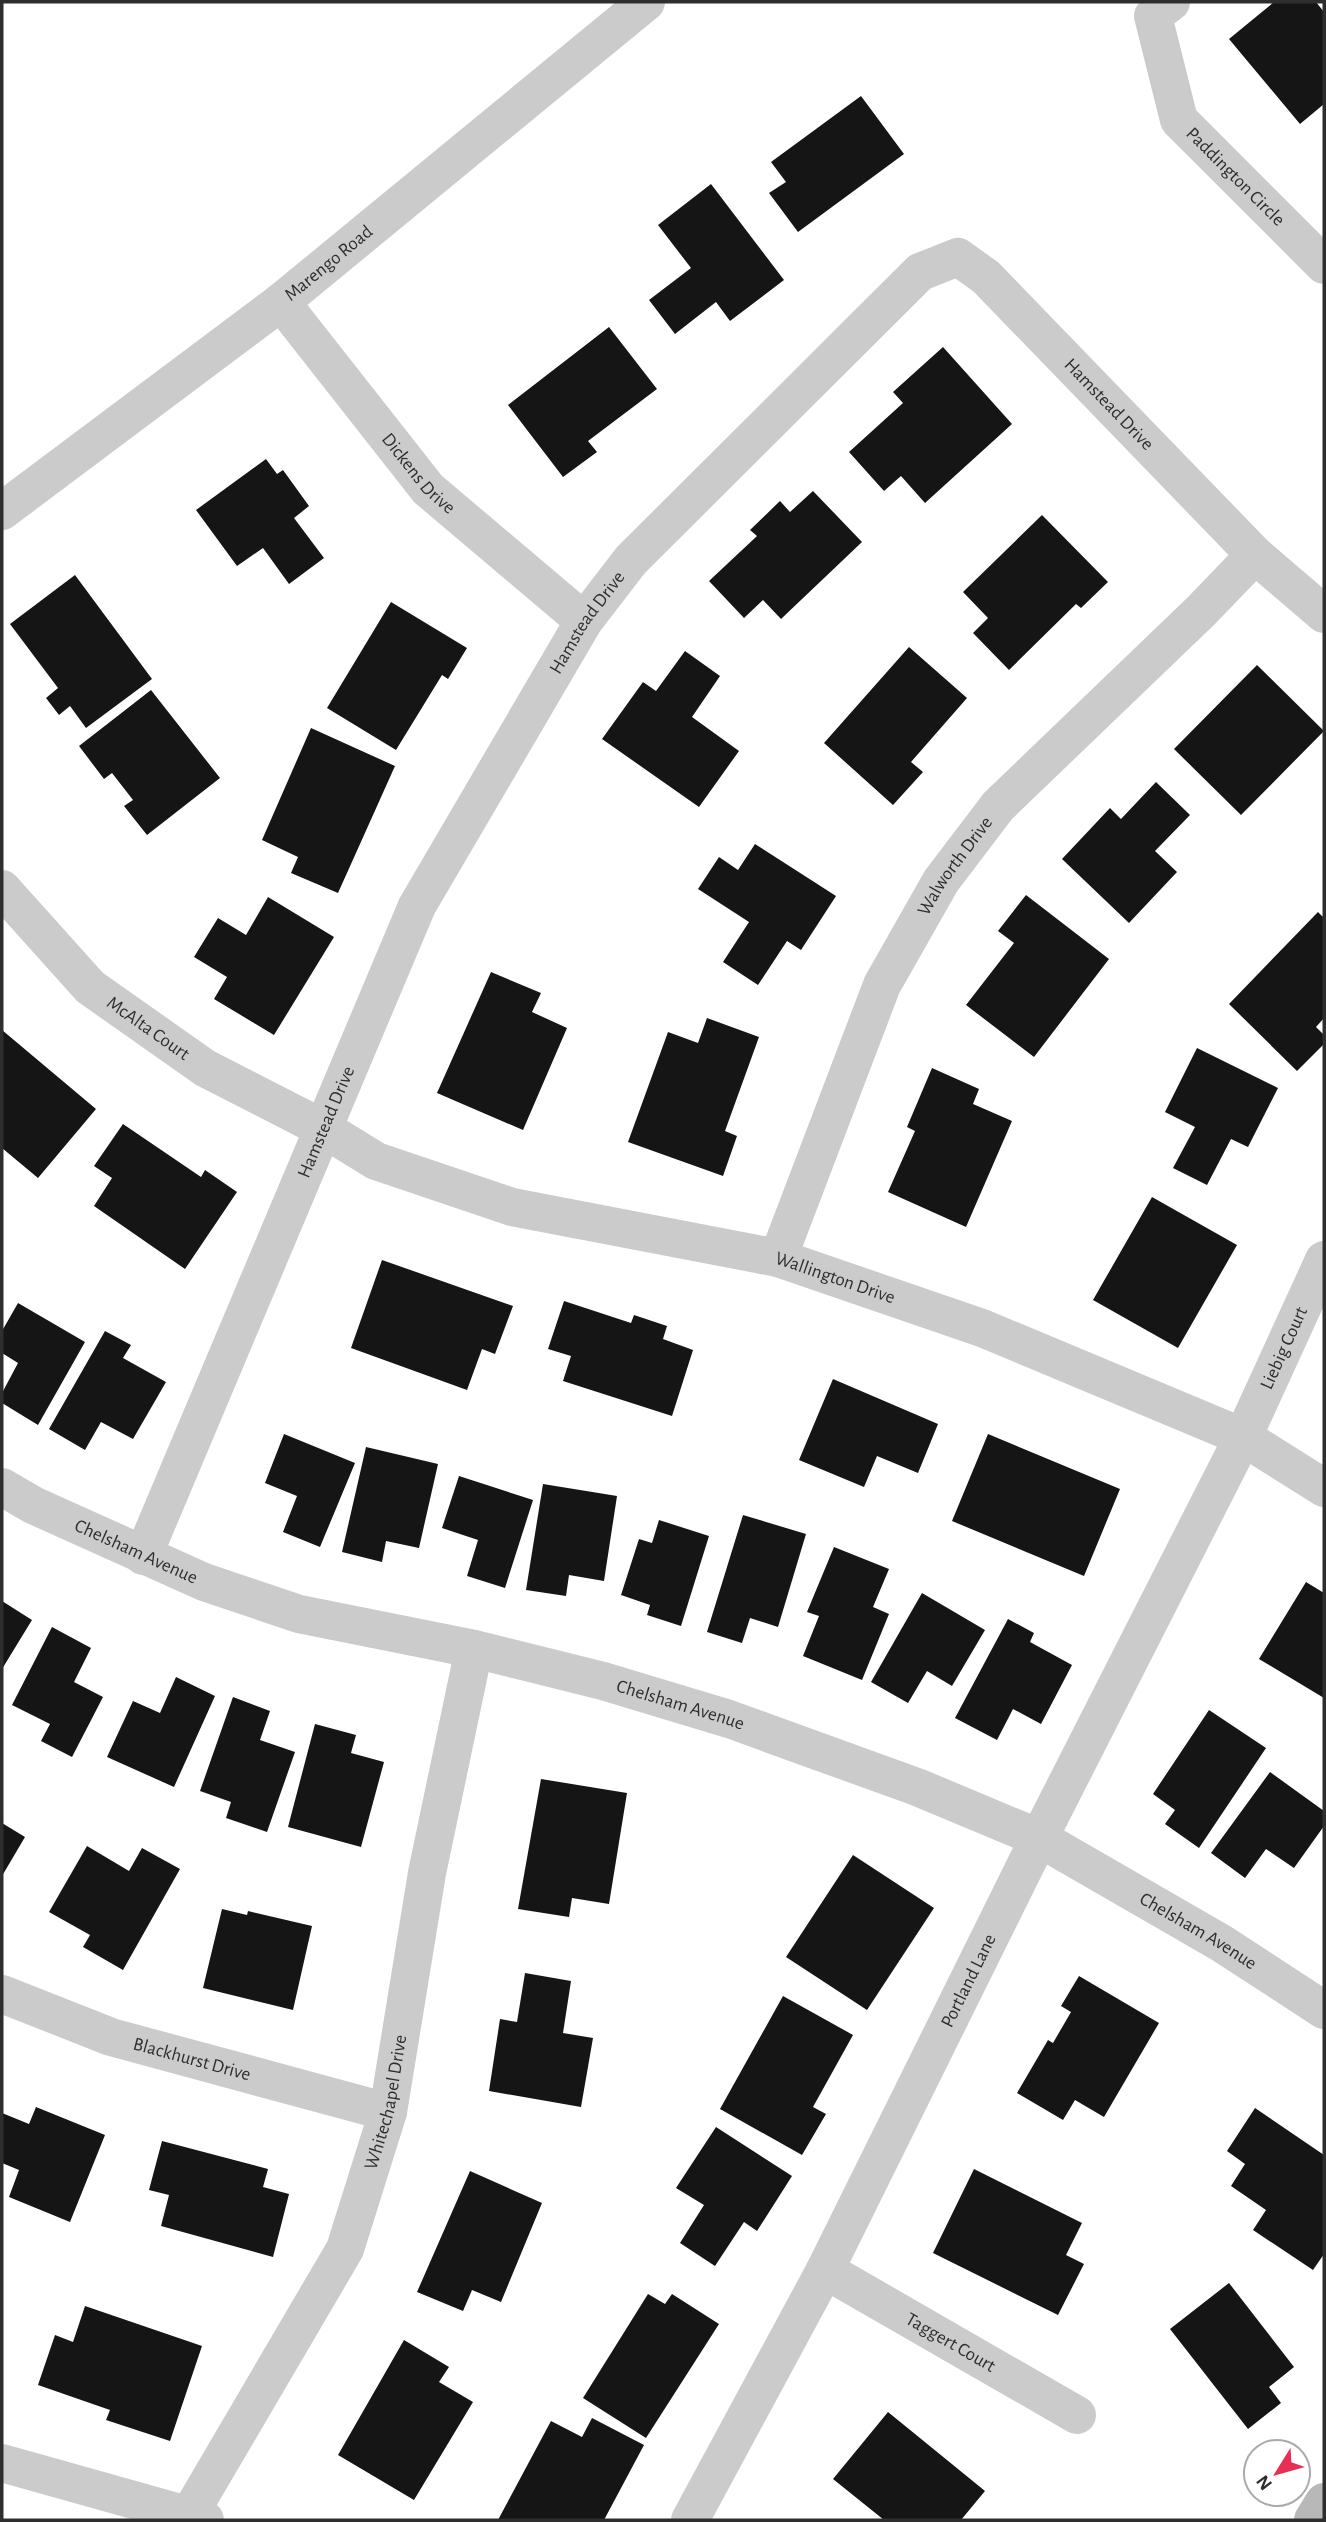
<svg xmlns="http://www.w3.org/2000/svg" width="1326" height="2522" viewBox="0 0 1326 2522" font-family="'Alegreya Sans',sans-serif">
  <rect width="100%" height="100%" fill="#fff"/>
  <path fill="#151515" d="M1274 2H1316L1324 12V104L1300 124 1229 39Z
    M861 96 904 154 798 232 769 193 786 182 771 162Z
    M711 184 784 280 730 321 716 302 675 334 649 300 691 268 658 225Z
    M609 327 657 389 588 441 597 452 563 477 508 405Z
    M943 347 1012 424 925 503 901 476 884 491 849 452 903 403 893 392Z
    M266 459 277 474 283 470 309 506 294 518 324 558 289 584 263 548 237 566 196 510Z
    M813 491 862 542 781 619 763 600 744 618 709 581 757 536 750 530 780 501 790 512Z
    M1042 515 1108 582 1081 608 1076 604 1009 670 973 633 988 618 963 592Z
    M75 575 152 679 86 728 70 706 59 715 46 698 58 688 10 624Z
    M391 602 467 648 448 679 442 675 396 750 327 708Z
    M909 647 967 698 911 762 923 772 893 805 824 743Z
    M685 651 720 676 692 717 739 751 699 807 602 739 643 682 656 691Z
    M1257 665 1324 731 1241 815 1174 749Z
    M151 690 220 778 147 835 124 806 133 800 112 773 104 779 79 746Z
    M311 728 395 766 338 893 291 873 298 857 262 840Z
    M1156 782 1190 815 1155 851 1177 872 1129 923 1062 859 1110 808 1121 819Z
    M755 844 836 896 801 950 787 941 758 985 723 962 749 922 698 889 719 857 738 870Z
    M1026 895 1109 959 1034 1057 966 1005 1014 943 998 931Z
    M268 897 334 937 274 1035 214 999 227 977 194 957 218 918 246 935Z
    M1318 912 1324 918V1018L1316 1027 1324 1035V1044L1297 1071 1229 1004Z
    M491 972 541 993 532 1012 567 1028 523 1130 437 1093Z
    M707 1018 759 1037 725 1131 737 1136 723 1176 628 1142 668 1032 698 1043Z
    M2 1030 96 1109 38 1178 2 1148Z
    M1197 1048 1278 1088 1248 1147 1231 1139 1207 1185 1173 1168 1195 1127 1165 1112Z
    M932 1068 979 1089 973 1104 1012 1121 966 1227 888 1192 915 1131 907 1127Z
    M123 1124 201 1177 205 1170 237 1192 185 1269 94 1206 112 1178 94 1166Z
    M1152 1197 1237 1245 1178 1348 1093 1300Z
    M382 1260 513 1306 495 1354 482 1349 467 1390 351 1348Z
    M564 1301 631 1323 634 1315 667 1326 663 1339 693 1350 672 1416 563 1381 571 1356 548 1349Z
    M18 1303 85 1342 38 1425 2 1403V1393L18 1363 2 1353V1331Z
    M105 1331 131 1345 123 1358 166 1382 133 1439 101 1422 85 1450 49 1429Z
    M833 1379 938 1424 918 1473 877 1456 864 1487 799 1460Z
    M284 1434 355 1463 320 1547 283 1532 297 1496 265 1483Z
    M988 1434 1120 1489 1084 1576 952 1521Z
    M366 1447 438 1464 419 1548 386 1541 382 1562 342 1552Z
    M459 1476 533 1500 505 1588 467 1576 478 1540 442 1528Z
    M543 1484 617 1496 604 1581 569 1575 566 1596 526 1590Z
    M743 1515 806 1534 778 1627 750 1618 742 1643 707 1632Z
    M659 1520 709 1536 681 1626 647 1615 650 1605 621 1595 639 1539 652 1543Z
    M834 1547 889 1569 873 1607 889 1614 862 1680 803 1656 819 1616 807 1612Z
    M1306 1582 1324 1593V1698L1259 1659Z
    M922 1593 985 1630 952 1686 927 1671 908 1703 871 1682Z
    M2 1601 32 1620 2 1669Z
    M1008 1619 1034 1633 1030 1642 1072 1665 1041 1724 1013 1709 997 1740 955 1718Z
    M52 1627 91 1648 74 1682 103 1697 72 1757 41 1741 50 1724 12 1705Z
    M176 1677 215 1696 174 1787 107 1757 133 1701 160 1713Z
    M233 1697 270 1711 260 1740 295 1752 267 1832 226 1818 231 1802 200 1791Z
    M1209 1710 1266 1748 1199 1848 1165 1824 1175 1810 1153 1794Z
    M315 1724 356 1735 351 1753 384 1762 361 1847 288 1827Z
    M1270 1772 1324 1811V1826L1294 1868 1266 1849 1245 1878 1211 1853Z
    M541 1779 627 1793 609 1904 572 1898 569 1917 518 1909Z
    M2 1823 25 1837 2 1876Z
    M87 1846 129 1871 142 1848 180 1869 123 1970 83 1947 90 1935 49 1912Z
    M853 1855 934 1908 867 2010 786 1957Z
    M222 1909 247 1915 248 1911 312 1926 293 2010 203 1988Z
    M525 1973 571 1981 563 2033 593 2038 581 2107 489 2091 500 2019 517 2022Z
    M1079 1976 1159 2023 1104 2117 1075 2100 1063 2120 1017 2093 1048 2040 1053 2043 1071 2012 1061 2006Z
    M783 1996 853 2035 813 2107 826 2114 802 2155 720 2109Z
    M36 2107 105 2135 70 2222 9 2197 19 2170 2 2163V2113L29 2124Z
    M1255 2108 1324 2155V2254L1313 2270 1253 2230 1266 2210 1231 2186 1245 2164 1227 2151Z
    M716 2127 792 2176 757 2231 744 2222 715 2266 680 2243 704 2205 676 2188Z
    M162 2141 268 2169 263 2187 289 2194 273 2257 161 2226 169 2195 149 2190Z
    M974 2169 1082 2223 1066 2255 1084 2264 1058 2315 933 2253Z
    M470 2171 542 2203 501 2302 472 2290 463 2311 417 2292Z
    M1229 2283 1294 2367 1269 2387 1281 2403 1248 2429 1170 2329Z
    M648 2294 665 2304 672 2294 719 2324 646 2438 583 2398Z
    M85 2306 202 2346 170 2441 106 2420 110 2410 38 2385 55 2335 73 2342Z
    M404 2340 449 2367 439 2382 473 2402 414 2500 338 2455Z
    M888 2412 985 2491 961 2520H884L833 2479Z
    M592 2418 644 2445 604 2520H498L551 2421 582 2437Z"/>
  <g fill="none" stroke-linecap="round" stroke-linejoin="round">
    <g stroke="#cbcbcb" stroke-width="38">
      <path id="s1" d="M1171 2 1153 16 1179 120 1324 265"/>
      <path id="s2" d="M281 302 428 489 584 621"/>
      <path id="s3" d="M2 511 281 302 646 2"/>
      <path id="s4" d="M2 889 90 987 205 1068 324 1129 376 1161 512 1207 778 1258 982 1328 1243 1437 1324 1488"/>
      <path id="s5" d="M778 1258 882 985 941 881 998 806 1201 611 1255 555"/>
      <path id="s6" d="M2 1487 33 1505 204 1582 299 1614 474 1649 603 1681 729 1719 917 1787 1039 1838 1221 1943 1324 2010"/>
      <path id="s7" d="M143 1556 417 906 584 621 631 560 920 272 958 257 986 277 1255 555 1324 614"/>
      <path id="s8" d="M2 1994 111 2037 388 2112"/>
      <path id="s9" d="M825 2270 1077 2415"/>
      <path d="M2 2463 205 2520"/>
      <path id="s10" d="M186 2520 345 2249 388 2112 427 1873 474 1649"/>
      <path id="s11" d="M690 2520 825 2270 1039 1838 1243 1437 1324 1260"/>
    </g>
    <path stroke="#b8b8b8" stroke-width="38" d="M1313 2520 1324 2502"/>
  </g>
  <g text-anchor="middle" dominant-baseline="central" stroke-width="7" stroke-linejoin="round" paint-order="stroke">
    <g font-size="19" fill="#2e2e2e" stroke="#fff">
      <text stroke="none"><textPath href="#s1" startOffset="210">Paddington Circle</textPath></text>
      <text stroke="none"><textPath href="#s3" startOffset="410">Marengo Road</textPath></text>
      <text stroke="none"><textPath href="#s7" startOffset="1773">Hamstead Drive</textPath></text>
      <text stroke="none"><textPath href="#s2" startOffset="220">Dickens Drive</textPath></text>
      <text stroke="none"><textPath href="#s7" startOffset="1036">Hamstead Drive</textPath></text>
      <text stroke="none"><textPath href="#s5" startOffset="432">Walworth Drive</textPath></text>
      <text stroke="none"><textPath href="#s4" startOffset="203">McAlta Court</textPath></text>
      <text stroke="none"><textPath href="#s7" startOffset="471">Hamstead Drive</textPath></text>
      <text stroke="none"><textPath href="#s4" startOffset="942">Wallington Drive</textPath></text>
      <text stroke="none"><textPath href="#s11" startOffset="1314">Liebig Court</textPath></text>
      <text stroke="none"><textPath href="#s6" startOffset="149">Chelsham Avenue</textPath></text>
      <text stroke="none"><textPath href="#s6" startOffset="716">Chelsham Avenue</textPath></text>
      <text stroke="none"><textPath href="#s6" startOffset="1283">Chelsham Avenue</textPath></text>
      <text stroke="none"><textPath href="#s11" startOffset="607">Portland Lane</textPath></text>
      <text stroke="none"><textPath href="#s8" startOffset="201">Blackhurst Drive</textPath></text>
      <text stroke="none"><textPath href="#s10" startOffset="467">Whitechapel Drive</textPath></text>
      <text stroke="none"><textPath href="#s9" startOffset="145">Taggert Court</textPath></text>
    </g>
  </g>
  <rect width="1326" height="2522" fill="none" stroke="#2e2e2e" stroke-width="7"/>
  <g transform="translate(1277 2473) rotate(233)"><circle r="33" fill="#ffffff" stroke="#ababab" stroke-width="2"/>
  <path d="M0-5L12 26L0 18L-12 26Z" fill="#e72f55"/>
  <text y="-10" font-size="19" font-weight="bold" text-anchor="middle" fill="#2e2e2e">N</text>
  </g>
</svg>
